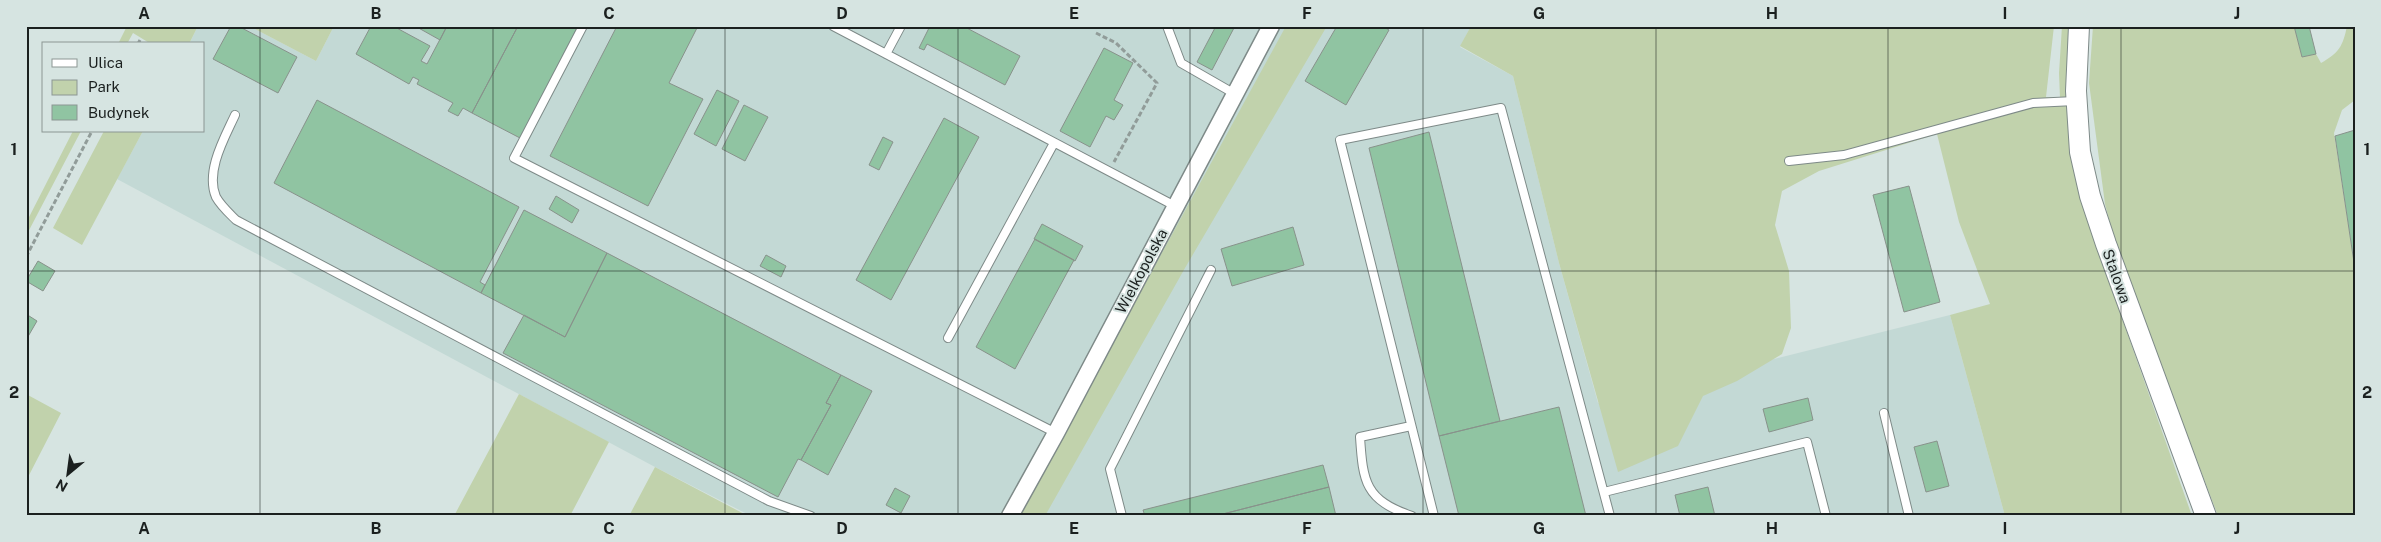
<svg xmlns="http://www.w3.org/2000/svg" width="2381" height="542" viewBox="0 0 2381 542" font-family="'Public Sans',sans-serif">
  <rect width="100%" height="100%" fill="#d6e4e1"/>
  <path fill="#c3d9d5" d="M198 26H249L316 61 334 26H1471L1460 47 1513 76 1559 263 1598 403 1950 315 2005 516H751L655 467 117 179 143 131H204V44H189Z"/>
  <path fill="#c1d2ac" d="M127 26H198L189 44H151L133 33 127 44H118Z
    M249 26H334L316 61Z
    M1286 26H1327L1185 268 1045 516H1018Z
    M1471 26H2054L2046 97 2060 98 2059 73 2062 26H2070L2067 73 2107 276 2192 516H2005L1950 315 1990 304 1959 222 1937 134 1819 171 1782 191 1775 225 1789 271 1791 328 1782 354 1737 381 1703 396 1678 446 1618 472 1559 263 1513 76 1460 46Z
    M2093 26H2294L2302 57 2316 54 2321 63C2339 53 2343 46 2347 26H2355V100L2342 110 2334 133 2355 269V516H2218L2117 250 2105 204 2089 83Z
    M73 131H81L26 236V223Z
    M104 131H143L82 245 53 228Z
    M26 394 61 413 26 481Z
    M519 394 609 442 570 516H454Z
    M655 467 748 516H629Z"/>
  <path fill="#90c4a2" stroke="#88928b" d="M231 26H238L297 57 278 93 213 59Z
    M371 26H393L430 46 421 61 427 64 447 26H518L472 113 463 108 458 116 448 111 453 103 417 84 419 80 413 77 409 84 356 54Z
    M415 26H447L440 40Z
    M518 26H578L520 138 472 113Z
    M617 26H698L669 83 703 99 648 206 550 156Z
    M930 26H963L1020 56 1005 85 927 44 924 50 919 48Z
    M1216 26H1235L1212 70 1197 62Z
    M1337 26H1382L1389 30 1346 105 1305 81Z
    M2294 26H2309L2316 54 2302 57Z
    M1104 48 1133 63 1114 100 1123 105 1114 120 1106 116 1090 147 1060 131Z
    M717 90 739 101 716 146 694 134Z
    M317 100 519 207 480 282 485 285 481 293 274 183Z
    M744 105 768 117 745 161 722 149Z
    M944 118 979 137 891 300 856 280Z
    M2355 130V269L2335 136Z
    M1429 132 1500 421 1439 436 1369 148Z
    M883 137 893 142 879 170 869 165Z
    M1909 186 1940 302 1904 312 1873 195Z
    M556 196 579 210 572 223 549 209Z
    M524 210 607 253 565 337 481 293Z
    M1042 224 1083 246 1075 261 1034 239Z
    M1293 227 1304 265 1232 286 1221 249Z
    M1035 239 1074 260 1015 369 976 347Z
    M607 253 841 375 826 403 831 405 801 460 798 459 778 497 503 353 524 315 565 337Z
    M766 255 786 266 781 277 760 266Z
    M38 261 55 271 43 291 26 281Z
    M26 314 37 321 26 340Z
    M841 375 872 391 828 475 801 460 831 405 826 403Z
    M1808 398 1813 420 1769 432 1763 409Z
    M1559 407 1586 516H1459L1439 436Z
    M1937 441 1949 486 1926 492 1914 447Z
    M1323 465 1329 487 1215 516H1145L1143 510Z
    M1329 487 1336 516H1215Z
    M1708 487 1715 516H1680L1675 495Z
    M895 488 910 496 901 513 886 505Z"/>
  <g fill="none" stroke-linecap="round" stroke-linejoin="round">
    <g stroke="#7e8a88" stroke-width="10">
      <path id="service" d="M583 26 514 158 1056 433
        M833 26 1175 206
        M1167 26 1181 63 1235 94
        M886 54 901 26
        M235 115C225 137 205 171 216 197 221 206 229 213 236 220L769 501 811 516
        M1789 161 1844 155 2033 103 2075 101
        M948 338 1054 143
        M1884 413 1909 516
        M1411 426 1360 437C1363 482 1365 500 1412 516
        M1604 492 1807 442 1826 516
        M1122 516 1110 469 1211 270
        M1434 516 1340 140 1501 108 1610 516"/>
    </g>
    <g stroke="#7e8a88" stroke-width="19">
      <path id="minor" d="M1010 516 1056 433 1271 26"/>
    </g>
    <g stroke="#7e8a88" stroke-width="22">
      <path id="tertiary" d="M2079 26 2076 91 2080 152 2090 196 2106 244 2206 516"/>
    </g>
    <path stroke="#919c99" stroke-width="3" stroke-dasharray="5 2.5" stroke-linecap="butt" d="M1096 33 1116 43 1157 83 1114 162
      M138 44 140 40
      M26 257 92 131"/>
    <use href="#service" stroke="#fff" stroke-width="8"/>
    <use href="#minor" stroke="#fff" stroke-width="16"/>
    <use href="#tertiary" stroke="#fff" stroke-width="20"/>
  </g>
  <path fill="none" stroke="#1b201f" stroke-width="1" stroke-opacity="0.55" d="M260 26V516M493 26V516M725 26V516M958 26V516M1190 26V516M1423 26V516M1656 26V516M1888 26V516M2121 26V516M26 271H2355"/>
  <g text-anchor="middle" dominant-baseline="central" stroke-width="4" stroke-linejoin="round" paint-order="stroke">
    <g font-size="15" fill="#1b201f" stroke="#d6e4e1">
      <text transform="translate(1141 271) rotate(-62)">Wielkopolska</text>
      <text transform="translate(2117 276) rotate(70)">Stalowa</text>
    </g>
  </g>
  <rect width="2381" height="542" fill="none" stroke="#d6e4e1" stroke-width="55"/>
  <rect x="42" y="42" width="162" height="90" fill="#d6e4e1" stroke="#8b9693"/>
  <rect x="52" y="59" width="25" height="8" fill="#ffffff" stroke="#8b9693"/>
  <text x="88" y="68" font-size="15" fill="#1b201f">Ulica</text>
  <rect x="52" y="80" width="25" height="15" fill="#c1d2ac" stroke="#8b9693"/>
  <text x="88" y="92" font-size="15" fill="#1b201f">Park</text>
  <rect x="52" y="105" width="25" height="15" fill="#90c4a2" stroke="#8b9693"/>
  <text x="88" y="118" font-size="15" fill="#1b201f">Budynek</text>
  <g transform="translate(68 474) rotate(209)" stroke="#d6e4e1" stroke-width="4" paint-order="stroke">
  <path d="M0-4L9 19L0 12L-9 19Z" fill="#1b201f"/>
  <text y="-8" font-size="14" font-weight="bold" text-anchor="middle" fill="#1b201f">N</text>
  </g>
  <rect x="28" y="28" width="2326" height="486" fill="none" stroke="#1b201f" stroke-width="2"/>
  <g font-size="16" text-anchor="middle" font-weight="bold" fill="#1b201f">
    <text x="144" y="19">A</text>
    <text x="376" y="19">B</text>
    <text x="609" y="19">C</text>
    <text x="842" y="19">D</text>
    <text x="1074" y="19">E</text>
    <text x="1307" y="19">F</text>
    <text x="1539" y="19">G</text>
    <text x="1772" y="19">H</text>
    <text x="2005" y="19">I</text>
    <text x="2237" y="19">J</text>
    <text x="14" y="155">1</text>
    <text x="2367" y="155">1</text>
    <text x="14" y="398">2</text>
    <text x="2367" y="398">2</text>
    <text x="144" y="534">A</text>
    <text x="376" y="534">B</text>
    <text x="609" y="534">C</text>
    <text x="842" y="534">D</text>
    <text x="1074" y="534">E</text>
    <text x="1307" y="534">F</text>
    <text x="1539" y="534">G</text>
    <text x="1772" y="534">H</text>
    <text x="2005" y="534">I</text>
    <text x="2237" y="534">J</text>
  </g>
</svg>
